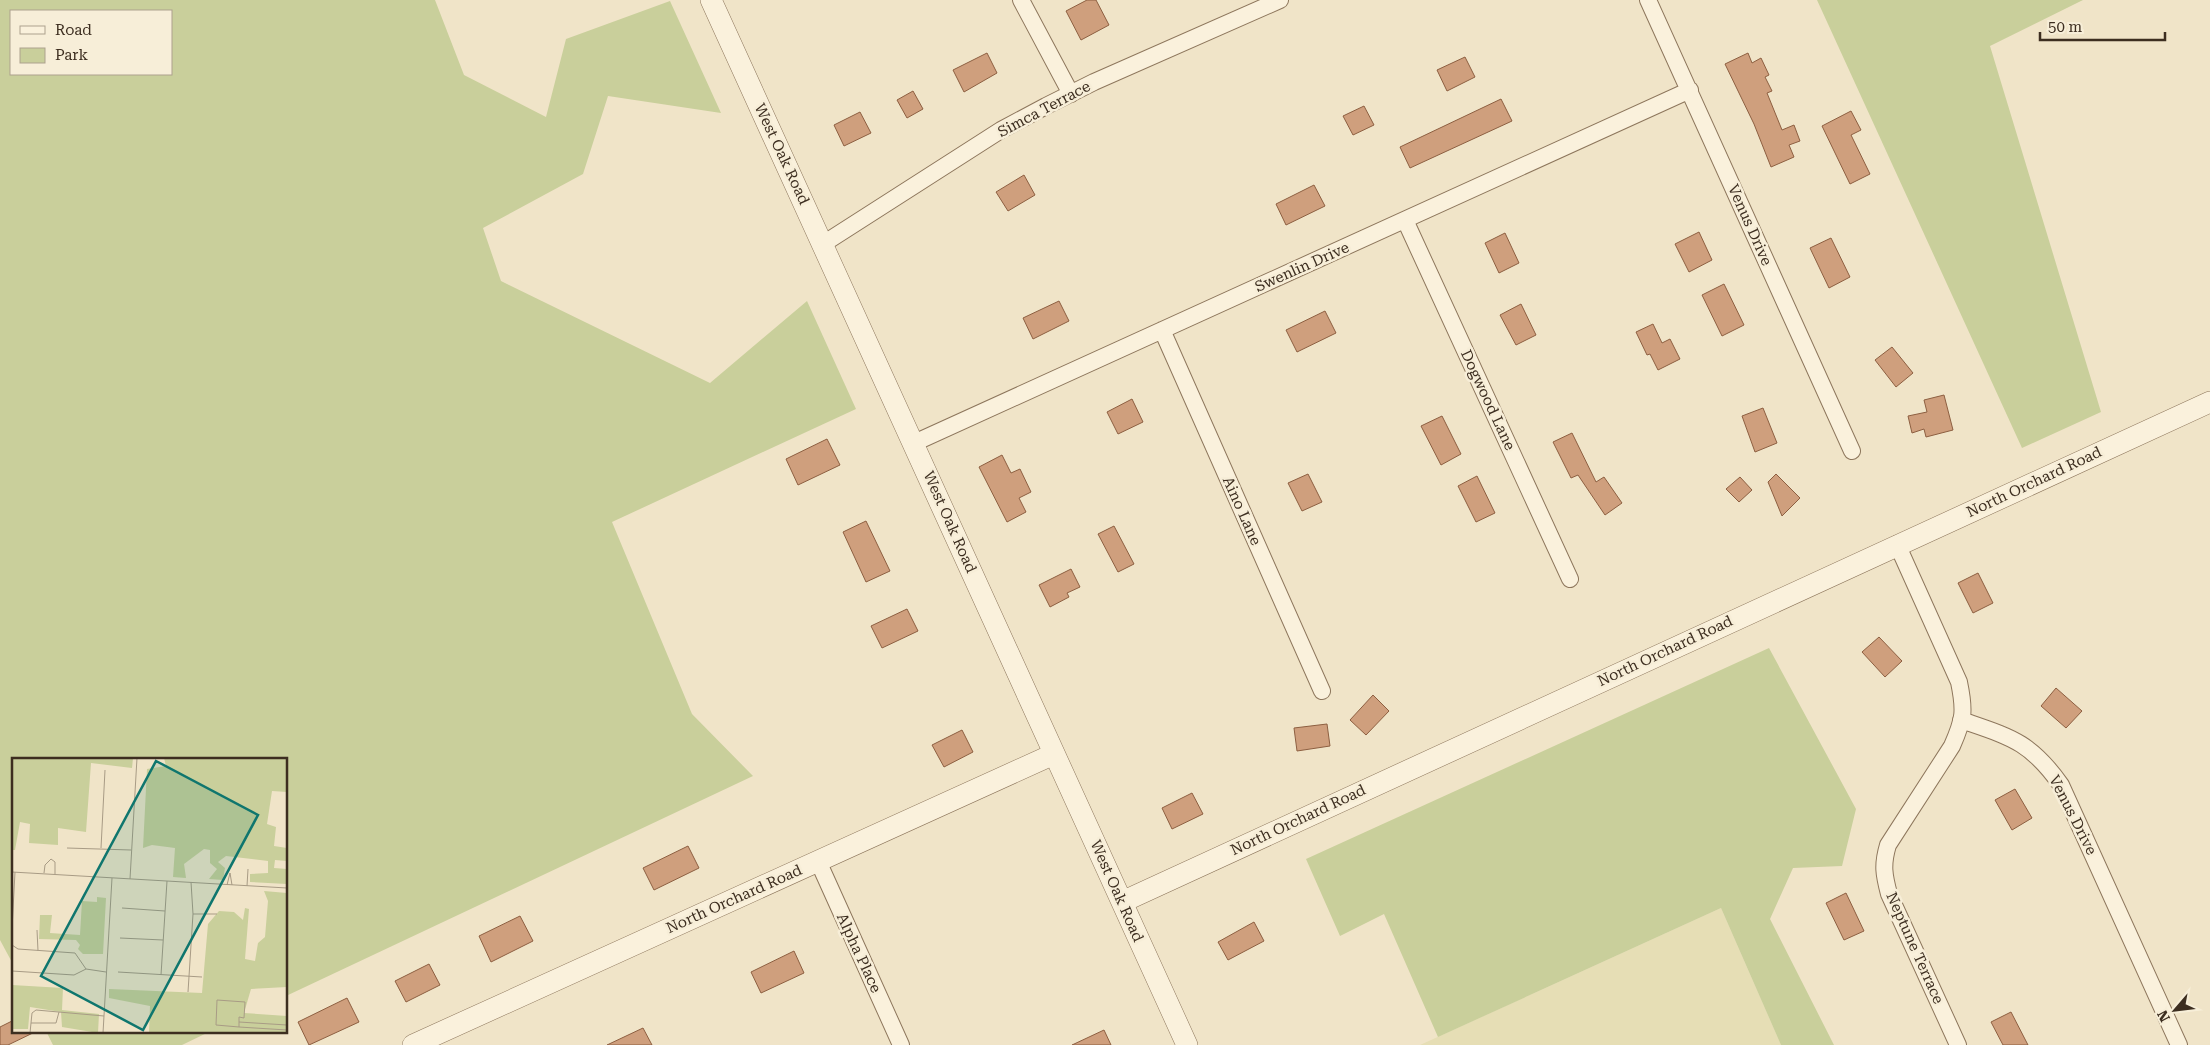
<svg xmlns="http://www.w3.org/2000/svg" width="2210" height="1045" viewBox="0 0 2210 1045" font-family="'Roboto Serif',serif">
  <rect width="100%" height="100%" fill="#f0e4c8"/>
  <path fill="#e6deb5" d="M1721 908 1781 1045H1420Z"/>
  <path fill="#c9cf9b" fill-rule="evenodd" d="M0 0H435L464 75 546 117 566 39 670 1 721 113 608 96 583 174 483 228 501 281 710 383 807 301 856 409 612 522 692 714 753 776 286 996V759H14V966L0 940ZM171 11V74H11V11Z
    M1817 0H2083L1990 46 2101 412 2022 448Z
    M1769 648 1856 809 1842 866 1793 868 1770 919 1834 1045H1781L1721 908 1438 1037 1384 914 1340 936 1306 859Z
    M46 1031H211L182 1045H53Z"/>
  <path fill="#cf9f7d" stroke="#8d5f41" d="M1087 0H1096L1109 25 1081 40 1066 11Z
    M987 53 997 73 964 92 953 70Z
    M1748 53 1752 63 1761 58 1769 75 1765 77 1772 91 1767 93 1782 130 1794 125 1800 141 1789 145 1794 157 1771 167 1754 124 1725 64Z
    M1465 57 1475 77 1447 91 1437 70Z
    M913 91 923 109 907 118 897 100Z
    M1501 99 1512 121 1410 168 1400 147Z
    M1364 106 1374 125 1353 135 1343 116Z
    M1851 111 1861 130 1851 135 1870 174 1850 184 1822 126Z
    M860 112 871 133 844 146 834 125Z
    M1024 175 1035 195 1008 211 996 192Z
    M1314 185 1325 206 1286 225 1276 204Z
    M1699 232 1712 260 1689 272 1675 244Z
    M1505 233 1519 263 1499 273 1485 243Z
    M1831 238 1850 277 1829 288 1810 248Z
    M1724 284 1744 325 1722 336 1702 295Z
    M1059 301 1069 321 1033 339 1023 318Z
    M1521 304 1536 335 1516 345 1500 315Z
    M1325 311 1336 333 1297 352 1286 330Z
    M1653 324 1662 343 1670 339 1680 359 1658 370 1650 354 1647 355 1636 332Z
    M1892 347 1913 373 1896 387 1875 360Z
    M1944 395 1953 430 1926 437 1924 429 1912 433 1908 416 1927 412 1924 400Z
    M1132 399 1143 422 1118 434 1107 412Z
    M1763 408 1777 443 1755 452 1742 416Z
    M1442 416 1461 454 1441 465 1421 426Z
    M1572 433 1596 482 1604 477 1622 503 1605 515 1578 475 1571 478 1553 442Z
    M827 439 840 465 798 485 786 459Z
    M1002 455 1011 473 1020 469 1031 492 1019 498 1026 512 1007 522 979 467Z
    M1308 474 1322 502 1302 511 1288 483Z
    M1776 474 1800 498 1782 516 1768 482Z
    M1477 476 1495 513 1476 522 1458 486Z
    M1740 477 1752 490 1739 502 1726 489Z
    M866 521 890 571 866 582 843 532Z
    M1114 526 1134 564 1118 572 1098 534Z
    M1071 569 1080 587 1067 593 1069 597 1050 607 1039 585Z
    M1978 573 1993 603 1973 613 1958 583Z
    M907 609 918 631 882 648 871 626Z
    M1879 637 1902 661 1885 677 1862 652Z
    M2056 688 2082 711 2066 728 2041 706Z
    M1373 695 1389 711 1366 735 1350 720Z
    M1327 724 1330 746 1297 751 1294 728Z
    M962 730 973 752 944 767 932 745Z
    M2015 789 2032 818 2012 830 1995 800Z
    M1192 793 1203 814 1172 829 1162 808Z
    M688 846 699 868 654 890 643 868Z
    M1846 893 1864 931 1844 940 1826 903Z
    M520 916 533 941 491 962 479 936Z
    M1254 922 1264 941 1228 960 1218 942Z
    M794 951 804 973 761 993 751 972Z
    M429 964 440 985 406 1002 395 981Z
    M347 998 359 1022 309 1045 298 1022Z
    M2011 1012 2028 1045H2003L1991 1022Z
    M14 1020V1031H37L8 1045H0V1027Z
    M643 1028 652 1045H607Z
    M1104 1030 1111 1045H1072Z"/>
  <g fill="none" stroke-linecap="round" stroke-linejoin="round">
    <g stroke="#8d765c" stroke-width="18">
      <path id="minor" d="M1021 0 1071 94
        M1648 0 1852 451
        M1405 220 1570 579
        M823 244 1001 130 1046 106 1094 82 1280 0
        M1162 330 1322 691
        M914 443 1690 90
        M1897 544 1959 682C1965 711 1964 719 1952 746L1888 845C1882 865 1884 875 1889 894L1958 1045
        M1961 720C2010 737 2030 741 2061 785L2179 1045
        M818 861 901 1045"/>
    </g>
    <g stroke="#8d765c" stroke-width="22">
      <path id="tertiary" d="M711 0 1187 1045
        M1122 902 2210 402
        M413 1045 1054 754"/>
    </g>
    <use href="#minor" stroke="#faf1dc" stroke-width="16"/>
    <use href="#tertiary" stroke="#faf1dc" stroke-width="21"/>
  </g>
  <g text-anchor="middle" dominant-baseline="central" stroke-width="5" stroke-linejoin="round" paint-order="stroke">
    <g font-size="15" fill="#3d2e20" stroke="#f7eed8">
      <text transform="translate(1044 109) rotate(-28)">Simca Terrace</text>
      <text transform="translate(782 154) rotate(65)">West Oak Road</text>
      <text transform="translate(1750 225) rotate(66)">Venus Drive</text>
      <text transform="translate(1302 267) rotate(-24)">Swenlin Drive</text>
      <text transform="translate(1488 400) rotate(65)">Dogwood Lane</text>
      <text transform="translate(2034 482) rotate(-25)">North Orchard Road</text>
      <text transform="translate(1242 511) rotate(66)">Aino Lane</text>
      <text transform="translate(950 522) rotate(66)">West Oak Road</text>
      <text transform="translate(1665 651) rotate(-25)">North Orchard Road</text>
      <text transform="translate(2073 815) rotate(63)">Venus Drive</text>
      <text transform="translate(1298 820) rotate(-25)">North Orchard Road</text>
      <text transform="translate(1117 891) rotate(66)">West Oak Road</text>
      <text transform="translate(734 899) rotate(-24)">North Orchard Road</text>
      <text transform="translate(1915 948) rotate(66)">Neptune Terrace</text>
      <text transform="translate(859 953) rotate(65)">Alpha Place</text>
    </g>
  </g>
  <g transform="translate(12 758)">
    <rect width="275" height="275" fill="#f0e4c8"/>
    <path d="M0 0H121L120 10 79 5 74 74 46 70V87L17 85 18 66 8 64 3 92H0ZM152 0H275V34L260 33 255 66 264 69 262 88 275 90V103L263 102 262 110 275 111V126L238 124V116L256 115V103L214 98 206 104 213 110 211 122 197 121 205 111 198 105V92L192 91 172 106 174 120 161 119 163 90 140 87 131 90 135 11 154 8ZM252 133 275 135V229L239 231 232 255 275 258V275H137L138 248 97 240V231L190 235 196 166 207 153 222 154 231 162 233 150 237 151 233 201 243 203 246 185 253 179 256 143ZM85 139 94 140 91 196H71L66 191 68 187 64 182 27 181 28 157H40L38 175 68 177 70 143 85 144ZM0 227 51 230 50 252 87 256 86 275 50 269 49 254 18 249 16 271H0Z" fill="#c9cf9b"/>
    <path fill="none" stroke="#a89b85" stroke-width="1" d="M55 90 119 92M89 90 93 12M0 114 275 130M32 115 33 107 39 101 43 104V116M118 121 125 0M215 127 218 115 220 127M235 128 236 111M110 150 153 153M181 156H205M0 171 3 114M25 172 26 193M108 180 151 182M0 187 6 191 63 195 74 211M74 211 94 214M0 213 62 217 74 211M106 214 190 219M149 217 155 123M176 234 181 156 179 124M205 242 233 244 232 260 227 259V269L204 267ZM227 264 275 267M19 265H44L47 254M227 269 275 272M18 275 20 255 24 252 92 258M91 275 100 120"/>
    <path fill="#0f766e" fill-opacity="0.15" stroke="#0f766e" stroke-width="2.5" d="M144 3 246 57 131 272 29 218Z"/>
    <rect width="275" height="275" fill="none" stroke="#3d2e20" stroke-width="2.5"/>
  </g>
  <rect x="10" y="10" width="162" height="65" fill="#f7eed8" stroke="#ada18e"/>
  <rect x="20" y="26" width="25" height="8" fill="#faf1dc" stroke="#ada18e"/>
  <text x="55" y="35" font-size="15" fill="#3d2e20">Road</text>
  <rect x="20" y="48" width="25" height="15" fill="#c9cf9b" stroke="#ada18e"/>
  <text x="55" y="60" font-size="15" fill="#3d2e20">Park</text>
  <g transform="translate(2175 1010) rotate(242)" stroke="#f7eed8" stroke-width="4" paint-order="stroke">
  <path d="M0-4L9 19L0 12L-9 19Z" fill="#3d2e20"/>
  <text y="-8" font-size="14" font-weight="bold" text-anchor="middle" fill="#3d2e20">N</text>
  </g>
  <path d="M2040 32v8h125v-8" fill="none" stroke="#3d2e20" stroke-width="2.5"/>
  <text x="2048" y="32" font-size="15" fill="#3d2e20" stroke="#f7eed8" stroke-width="4" paint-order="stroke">50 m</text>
</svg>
